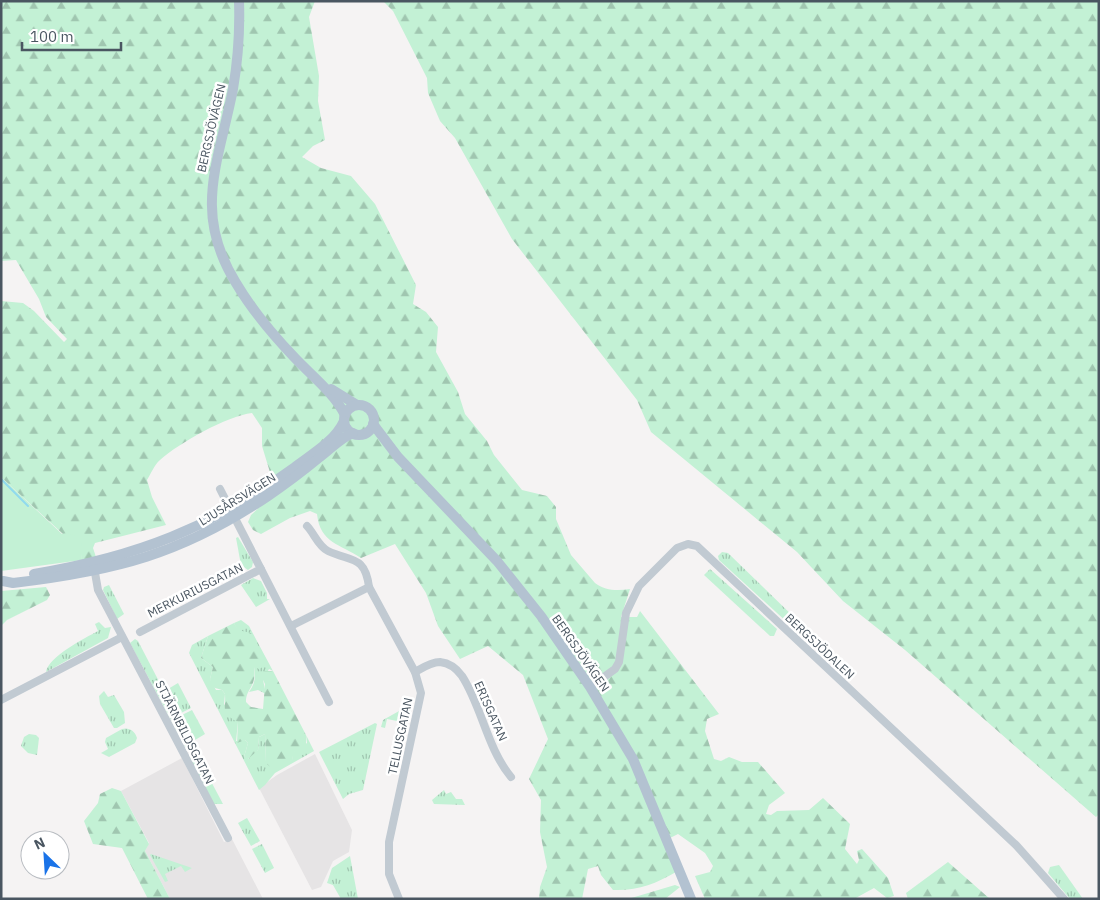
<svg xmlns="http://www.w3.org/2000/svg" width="1100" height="900" font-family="'IBM Plex Sans',sans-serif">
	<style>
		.education { fill: #e6e4e5 }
		.grass { fill: url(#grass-tufts) }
		.forest { fill: url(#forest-firs) }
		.garden { fill: #c3f1d5 }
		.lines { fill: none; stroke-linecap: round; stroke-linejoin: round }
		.stream { stroke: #90daee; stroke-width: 2 }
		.minor { stroke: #c1cad2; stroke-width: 8 }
		.major { stroke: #b3c2d1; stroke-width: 10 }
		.labels { text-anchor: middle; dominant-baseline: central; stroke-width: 5; stroke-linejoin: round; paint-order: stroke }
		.street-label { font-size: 12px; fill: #4a5661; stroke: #fff }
	</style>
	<defs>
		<pattern id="grass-tufts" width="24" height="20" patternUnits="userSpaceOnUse" patternTransform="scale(1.25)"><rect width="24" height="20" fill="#c3f1d5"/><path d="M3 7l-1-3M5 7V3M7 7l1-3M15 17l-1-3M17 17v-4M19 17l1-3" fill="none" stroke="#a0c6b0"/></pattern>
		<pattern id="forest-firs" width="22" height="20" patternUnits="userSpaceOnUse" patternTransform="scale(1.25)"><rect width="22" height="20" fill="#c3f1d5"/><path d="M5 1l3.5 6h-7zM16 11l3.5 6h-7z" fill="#a0c6b0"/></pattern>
	</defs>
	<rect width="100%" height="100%" fill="#f5f3f3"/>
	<g class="education">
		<path d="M315 754 352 830 349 852 333 861 321 887 312 890 259 788 277 775Z"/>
		<path d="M182 758 224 842 232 839 263 899H170L145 851 149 843 121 791Z"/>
	</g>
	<g class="grass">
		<path d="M238 537 253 562 252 567 248 570 241 565 236 538Z"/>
		<path d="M722 552 728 553 801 624H789L719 560 718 556Z"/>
		<path d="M710 569 777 629 774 636H770L704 575Z"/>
		<path d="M253 578 261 581 267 593V599H270L256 607 241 585Z"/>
		<path d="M109 585 124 614 117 619 103 590 104 587Z"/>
		<path d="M241 620 249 626 273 671 269 669 263 680 266 694 258 690 249 692C255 684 256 677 254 667L234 623Z"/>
		<path d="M99 622 105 628 111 627 108 638 46 672C48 657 85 638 98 631L95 624Z"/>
		<path d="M208 636 201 658 213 667 210 679 216 690H222L225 694 224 704 238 722 236 741 245 740 248 743 244 757 249 759 251 754 258 750 259 737 265 734 266 762 292 760 293 752 307 743 306 735 314 751 275 773 265 785 259 790 189 653 192 645Z"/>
		<path d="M135 639 138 641 192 745 187 750 130 643Z"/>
		<path d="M178 683 191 708 181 713 168 689Z"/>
		<path d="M104 691 108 697 114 695 124 712 125 723 117 728H114L100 704 99 696Z"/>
		<path d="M408 706 411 707 400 756 396 755 402 722 387 719 385 728 381 727 383 720Z"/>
		<path d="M192 710 205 734 195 740 182 715Z"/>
		<path d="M375 723 377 724 363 790 349 794 343 799 319 752Z"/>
		<path d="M122 729C129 727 135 731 137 738L135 743 109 757 101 753 108 749 105 742 106 738Z"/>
		<path d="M29 734 36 735 39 738 37 755 28 753 21 746 24 737Z"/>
		<path d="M196 753 223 804H213L189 756Z"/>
		<path d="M444 790 446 794 451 792 456 799H462L465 805 434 804 432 800Z"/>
		<path d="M247 818 260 841 251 846 238 823Z"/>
		<path d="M262 844 274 868 265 873 252 849Z"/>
		<path d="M150 855 151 854 192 868 185 872 181 866 165 874 168 881 165 882Z"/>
		<path d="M350 856 358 899H341L333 885 327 883 332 868Z"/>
		<path d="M1059 865 1083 899H1070L1048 873 1050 867Z"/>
	</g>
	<g class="forest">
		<path d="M1 1H315L309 17 319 76 318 101 325 140 313 146 302 157 321 168 351 176 375 204 416 285 413 304 426 312 438 327 436 352 458 392 465 414 487 441 494 455 522 490 547 496 556 507V519L571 555 595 583C605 591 618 591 630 589L621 617H637L640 611 719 714 707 719 705 731 714 759 721 761 729 757 742 762H758L785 793 769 805 766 814 771 815 777 811 809 810 823 798 850 824 845 849 857 864 859 860 857 851 862 849 888 878 894 896 887 898 874 888 854 899H705L695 876 710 872 713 866 705 853 678 834 664 841 676 872C655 884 638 891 613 890L601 875 598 866 588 869 582 899H539L540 887 547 867 540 832 541 800 529 779 548 739 523 675 488 646 460 659 438 626 426 593 395 544 361 558C340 544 320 543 317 514L310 511 290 518 261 534 253 530 248 522 251 515 276 492 262 446V428L252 413C227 416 179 443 160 460 154 465 151 474 147 480L152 497 166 525 95 543 93 548 96 557 82 560 80 547 63 534 1 477V301L23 303 34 311 64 342 67 339 46 317 39 299 16 260 1 261Z"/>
		<path d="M383 1H1099V814L1096 817 905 650 843 601 797 552 651 432 637 400 512 239 455 138 440 121 428 93 427 78 393 11Z"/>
		<path d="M46 587 50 595 47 600 7 620 1 626V591Z"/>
		<path d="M234 623 238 630 251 633 265 657V666L259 669 254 667C257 687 246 688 246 702L251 707 263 709 265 684 261 676 263 671H273L306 735V746L294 752 292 760 278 767H270L266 763 265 734 259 737 258 750 246 761 244 757 248 743 245 740 237 743 238 722C220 712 226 711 225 694L222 690 212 687 210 679 213 667 201 658 208 636Z"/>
		<path d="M112 788 121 791 149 844 145 851 170 899H148L122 848 93 844 84 821 98 803 100 794Z"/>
		<path d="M948 862 990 899H908L906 893Z"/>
		<path d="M675 885 680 887 665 899H616H628Z"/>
	</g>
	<path class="garden" d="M1 477 62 534 68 533 81 539 82 560 1 571Z"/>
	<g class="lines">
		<path class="stream" d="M1 479 28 506"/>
		<g class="minor">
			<path d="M220 489 329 702"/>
			<path d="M94 567 98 590 228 838"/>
			<path d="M369 587 415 672 421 693 389 842V874L399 899"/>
			<path d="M291 626 369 587C365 555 351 562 328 551 318 546 314 533 307 526"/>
			<path d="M140 632 261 569"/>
			<path d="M415 672C422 668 431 662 440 662 449 663 457 669 462 676 482 707 487 748 511 777"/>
			<path d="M590 687 615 669 619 662 626 613 639 586 677 548 688 544 697 546 1016 845 1064 899"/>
			<path d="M1 700 122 637"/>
		</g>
		<g class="major">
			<path d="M239 1C240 31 238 60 233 89 219 162 192 212 236 283 252 310 273 335 295 358 312 376 334 393 345 415"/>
			<path d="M331 389 357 405"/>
			<circle cx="359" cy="420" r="15"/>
			<path d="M373 424 398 457 497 561 541 616 590 687 633 759 691 899"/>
			<path d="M34 574C136 557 211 528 295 467 312 454 335 441 344 421"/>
			<path d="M3 581 13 583C115 571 182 554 268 496 286 484 303 471 320 457 331 449 340 438 353 433"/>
		</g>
	</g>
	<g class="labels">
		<g class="street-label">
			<text transform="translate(211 128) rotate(-77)">BERGSJÖVÄGEN</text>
			<text transform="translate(237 499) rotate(-32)">LJUSÅRSVÄGEN</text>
			<text transform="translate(195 590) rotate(-27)">MERKURIUSGATAN</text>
			<text transform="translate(820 646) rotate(43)">BERGSJÖDALEN</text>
			<text transform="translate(581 653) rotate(55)">BERGSJÖVÄGEN</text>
			<text transform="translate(491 711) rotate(66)">ERISGATAN</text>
			<text transform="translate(185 732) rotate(63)">STJÄRNBILDSGATAN</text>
			<text transform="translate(400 736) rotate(-78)">TELLUSGATAN</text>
		</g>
	</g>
	<rect width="1100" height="900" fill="none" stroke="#4a5661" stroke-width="5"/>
	<g transform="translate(45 855) rotate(335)"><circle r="24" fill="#ffffff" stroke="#b7bbc0"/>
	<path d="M0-4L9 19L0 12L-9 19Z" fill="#1a73e8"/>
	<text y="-8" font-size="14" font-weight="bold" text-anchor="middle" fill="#4a5661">N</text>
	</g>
	<path d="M22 42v8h99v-8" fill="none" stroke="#4a5661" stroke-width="2.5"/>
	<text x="30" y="42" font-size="15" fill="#4a5661" stroke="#ffffff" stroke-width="4" paint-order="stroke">100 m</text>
</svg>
